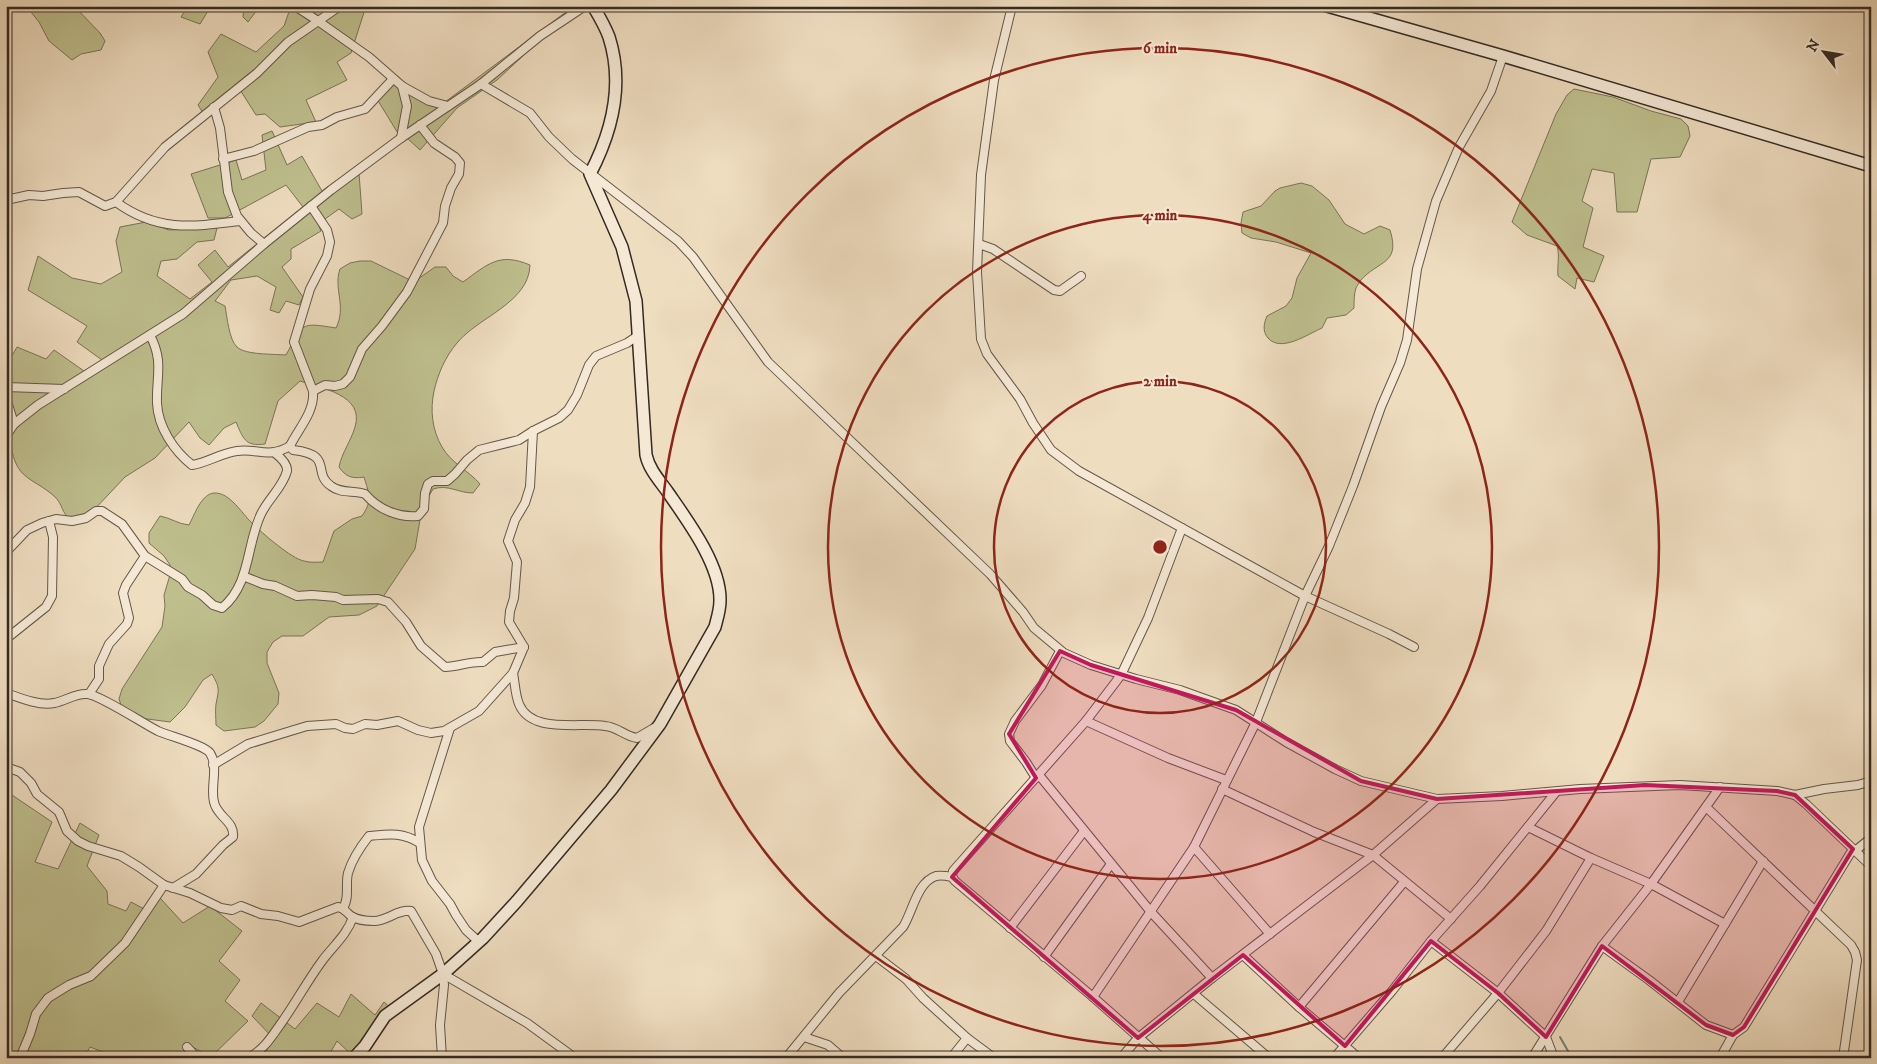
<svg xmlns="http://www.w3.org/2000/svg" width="1877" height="1064" font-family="'IM FELL DW Pica',serif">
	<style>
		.green { fill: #bfbf8e; stroke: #7a7458 }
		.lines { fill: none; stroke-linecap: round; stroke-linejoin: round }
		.stream { stroke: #718278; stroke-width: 2 }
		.street-casing { stroke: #63574a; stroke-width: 10 }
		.secondary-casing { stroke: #342a22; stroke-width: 14 }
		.street { stroke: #f5e9d6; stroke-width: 8 }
		.secondary { stroke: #f5e9d6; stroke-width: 11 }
		.marked { fill: #c2185b; fill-opacity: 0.2; stroke: #c2185b; stroke-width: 4; stroke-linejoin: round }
		.ring { fill: none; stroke: #8f2418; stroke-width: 2.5 }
		.centre { fill: #8f2418; stroke: #f5e9d6; stroke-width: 2.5 }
		.ring-label { font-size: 15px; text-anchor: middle; font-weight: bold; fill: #8f2418; stroke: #f5e9d6; stroke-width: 4; stroke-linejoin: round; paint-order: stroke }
	</style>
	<rect width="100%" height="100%" fill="#efddc0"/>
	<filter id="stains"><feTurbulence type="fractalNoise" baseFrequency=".004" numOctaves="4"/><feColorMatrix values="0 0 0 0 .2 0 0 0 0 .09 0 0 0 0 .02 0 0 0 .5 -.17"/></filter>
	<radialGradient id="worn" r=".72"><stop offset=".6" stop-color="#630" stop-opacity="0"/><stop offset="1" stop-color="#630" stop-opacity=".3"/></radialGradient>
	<g class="green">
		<path d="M26 6H74L100 33 105 41 101 50 81 54 72 60 49 41 39 22Z"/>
		<path d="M188 6H211L200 24 181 17Z"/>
		<path d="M244 6H260L248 22 243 17Z"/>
		<path d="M291 6H366L351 53 337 62 347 80 306 100 316 122 280 127 265 114 256 115 237 85 203 113 198 105 218 77 208 52 221 34 256 52 284 26Z"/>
		<path d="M574 6H591L539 41 497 80 457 108 420 150 407 138 359 173 362 214 352 219 339 209 318 224 321 231 291 249V259L282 267 303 297 299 305 286 301 279 313 270 310 276 287 257 276 231 280 215 301 225 306C227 316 229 340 237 347 245 355 274 354 286 355 304 323 299 322 336 328 347 306 333 289 340 269L350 263 360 261H371L408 279H418L435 267H446L453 276 463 282C488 264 499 252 530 265 529 303 478 317 457 343 445 357 438 374 434 391 430 410 432 430 442 447 451 463 469 471 480 484L473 493C458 493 448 484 433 489L422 508 415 549 377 606 359 615 329 617 303 636H282L273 642 267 652V663L279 693 278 704 264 721 255 727 224 731 216 725C216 718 215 711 216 704 219 689 220 688 212 674L203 680 185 707 170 722 140 718 122 708 119 699 122 689 162 627 165 606 164 595 170 575V565L164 556 149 543V533L160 516C171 518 178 524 189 525 194 516 201 494 214 493 230 492 242 514 252 523 262 533 292 559 304 561 311 563 317 562 323 562L334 531 352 519 362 516C373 500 369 494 364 477 352 479 346 477 339 467 342 452 351 441 355 427 365 395 321 388 300 381L278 401 265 444C245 447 243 438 236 422L224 428 209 445 200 438 189 422 155 458 125 477 92 512 72 521C60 512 64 505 54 496 32 477 16 480 11 445L6 454V361H9L17 347 46 359 54 350 84 371 102 360 77 342 87 326 28 290 38 256 72 278 101 284 122 272 116 241 120 227 146 222 169 230 217 228 214 240 197 242 177 259 161 261 157 276 190 299 212 282 198 265 215 250 228 267 303 207 286 185 225 218H208L191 174 236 160 242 180 266 170 262 135 272 131 287 165 302 156 322 191 399 135 377 99 397 76 417 93 445 102Z"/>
		<path d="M1574 89 1613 97 1651 111 1681 119 1688 126 1690 136 1680 157 1651 159 1637 212H1617L1614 173 1592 169 1582 201 1593 208 1583 247 1604 256 1594 282 1577 278 1575 289 1558 276C1557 265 1560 256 1557 246L1527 235 1512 222 1556 114 1567 95Z"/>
		<path d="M1301 183 1312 186 1329 200 1345 224 1364 234 1380 226 1390 230C1401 265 1378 260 1360 281 1360 282 1356 287 1356 288 1354 293 1354 302 1354 308L1346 315 1327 318 1322 328C1308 334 1281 353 1268 338 1262 331 1264 323 1267 316L1286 306 1292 298 1297 278 1311 253 1276 242 1251 238 1242 233 1241 223 1243 212 1261 206 1275 191 1280 188Z"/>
		<path d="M6 791 52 822 35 862 58 869 80 823 99 835 87 866 107 891 108 904 126 911 131 902 150 912 160 898 183 923 210 906 242 931 219 961 240 980 225 1001 248 1021 211 1057 189 1045 180 1058H104L106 1053 90 1047 84 1058H6V882L11 870 6 866Z"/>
		<path d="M351 994 375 1015 384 1002 393 1010 355 1058 337 1041 329 1055 331 1058H261L274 1039 252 1016 261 1003 295 1029 317 1003 339 1017Z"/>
	</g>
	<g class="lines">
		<path class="stream" d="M1560 1037 1572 1058"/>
		<g class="street-casing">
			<g id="street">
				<path d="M295 6 318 21 369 57 402 86 429 101 448 106"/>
				<path d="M1012 6 994 80 981 175 977 272 981 339 987 354 1020 399 1033 423 1051 450 1079 471 1305 596 1389 634 1414 647"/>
				<path d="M481 84 530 113 549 137 572 159 678 241 693 257 768 362 990 574 1023 612 1034 628 1064 653 1091 665 1136 679 1180 690 1236 710 1286 742 1335 769 1361 781 1437 799 1502 796 1580 789 1680 785 1777 791 1795 795 1806 804 1871 866"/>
				<path d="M214 107 220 128 228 192 237 216 251 233 264 244"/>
				<path d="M401 138 407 106 402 86"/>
				<path d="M223 159 254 151 308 127 322 125 337 117 365 109 393 79"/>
				<path d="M6 200 29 195 43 196 63 193 79 192 105 206 116 202 165 147 257 73 288 42 340 6"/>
				<path d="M116 202C157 232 192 227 240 221"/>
				<path d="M311 206 327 230 330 242 327 256 310 289 294 342 313 391C315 412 298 429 290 446L293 450C335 455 311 472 331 486 341 494 354 490 365 494 378 509 398 518 418 516L424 509 425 493 428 484 433 481H447L455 474 467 460 479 450 519 440 533 431 559 418 568 410 577 395 589 365 596 356 627 343 639 335"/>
				<path d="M979 244 993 249 1054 290 1060 291 1081 276"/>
				<path d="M150 335C164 362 156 376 157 403 158 427 174 451 192 465 207 463 221 453 237 451 258 448 268 459 290 446"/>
				<path d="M6 387 64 389"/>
				<path d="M313 391 325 385 335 386 343 384 350 377 362 349 382 326 407 292 443 223 445 206 451 188 459 174 460 163 455 157 434 143 420 125"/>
				<path d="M6 398 14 424"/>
				<path d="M6 436 14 424 38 405 183 314 264 244 331 190 401 138 481 84 540 36 585 6"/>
				<path d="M6 552 27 530 42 523 56 519 72 521 86 518 96 511H102L122 524 145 556 182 579 188 587 202 595 213 605 222 608C251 584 246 545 261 514 268 499 283 487 287 471 288 464 280 457 275 453"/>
				<path d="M243 576 263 584 275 586 297 596 312 595 336 597 343 600 378 599 388 602 406 622 421 646 445 667C458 667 470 661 483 662L495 652 524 647"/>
				<path d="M6 639 46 607 52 596 53 537 49 521"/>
				<path d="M513 673C515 683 515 694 519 704 531 734 579 722 605 726 618 727 624 736 637 738L654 728"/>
				<path d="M6 693C20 698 40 706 54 703 66 701 75 693 87 694 98 694 144 724 158 731 169 736 204 745 210 753 219 767 210 787 214 802 217 817 235 821 233 837L223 845 196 874 173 888"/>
				<path d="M89 694 99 679V666L109 644 127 624 129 618 123 593 126 585 145 556"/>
				<path d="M1086 721 1168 758 1226 780"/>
				<path d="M450 728 419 827 422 860 432 881 450 904 456 915 466 930 479 942"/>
				<path d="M213 765 248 744 307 726 336 724 345 728 353 729 365 724 377 725 398 721 418 730 431 733 444 731 479 711 513 673 524 647 509 622 510 611 514 598 517 562 508 541 515 520 525 503 530 487 533 431"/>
				<path d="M6 767 20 772 31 783 37 794 59 812 67 831 78 841 88 846 121 856 139 867 164 885 190 893 221 908 232 910 241 906 261 914 278 916 299 922 338 907C344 908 346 912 351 916 357 920 367 921 374 921 387 921 398 909 411 911L436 954 443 974 444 985 440 1025 442 1058"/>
				<path d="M1039 775 1151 912 1212 978"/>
				<path d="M1036 778 1026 762 1010 741 1009 734 1015 721 1042 685 1060 651"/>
				<path d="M1222 789 1314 832 1373 855 1451 919"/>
				<path d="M1795 795 1824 789 1858 785 1871 781"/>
				<path d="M1706 807 1851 945 1855 952 1857 960 1843 1058"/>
				<path d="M1528 827 1591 858 1651 884 1725 924"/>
				<path d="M1194 847 1270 934"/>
				<path d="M1855 851 1871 838"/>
				<path d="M952 877 953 871 1086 721 1121 675 1148 618 1182 528"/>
				<path d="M343 908C350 898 345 885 348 873 352 860 361 846 369 836 390 834 402 832 420 843"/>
				<path d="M1010 928 1084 831"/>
				<path d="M1431 941 1498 993 1521 1014 1546 1037 1554 1058"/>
				<path d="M1602 946 1649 980 1706 1025 1733 1035"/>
				<path d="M1243 955 1299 1007 1359 1058"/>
				<path d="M876 956 906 979 923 998 967 1038 951 1058"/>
				<path d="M1044 957 1111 864"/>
				<path d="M443 974 527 1023 575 1058"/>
				<path d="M1194 994 1269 1058"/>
				<path d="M1093 997 1194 847 1256 722 1305 596 1329 546 1353 486 1381 407 1400 363 1407 340 1417 269 1436 201 1459 147 1491 91 1503 56"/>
				<path d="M1678 1002 1763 861"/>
				<path d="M1299 1007 1404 882"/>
				<path d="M804 1037 828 1045 843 1058"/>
				<path d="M967 1038 994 1058"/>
				<path d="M187 1047 197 1058"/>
				<path d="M20 1058 30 1034 36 1014 48 998 69 985 91 976 125 943 164 885"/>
				<path d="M248 1058C264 1050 272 1036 282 1022 296 1002 308 980 322 961 333 946 347 935 353 917"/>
				<path d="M786 1058 839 993 903 927C913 911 917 882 936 876 941 875 947 876 952 877L955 881 1093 997 1162 1058"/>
				<path d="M1121 1058 1138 1038 1212 978 1373 855 1437 799"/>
				<path d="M1334 1058 1392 991 1431 941 1480 886 1556 792"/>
				<path d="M1442 1058 1498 993 1546 931 1591 858"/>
				<path d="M1532 1058 1602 946 1651 884 1720 787"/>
				<path d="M1720 1058 1733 1035 1744 1027 1853 849"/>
			</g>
		</g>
		<g class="secondary-casing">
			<g id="secondary">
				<path d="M1327 6 1503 56 1871 166"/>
				<path d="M354 1058 365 1046 385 1016 443 974 483 938 517 901 611 790 660 724 715 627C717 619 720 610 720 601 721 565 687 520 667 491 659 480 649 469 646 455L636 301 622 247 590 174C612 132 624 84 609 37 605 26 599 16 593 6"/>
			</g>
		</g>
		<use href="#street" class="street"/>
		<use href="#secondary" class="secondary"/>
	</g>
	<path class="marked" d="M1060 651 1091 665 1236 710 1361 781 1437 799 1645 785 1777 791 1795 795 1853 849 1744 1027 1733 1035 1706 1025 1602 946 1546 1037 1498 993 1431 941 1345 1046 1243 955 1138 1038 952 877 1036 778 1009 734Z"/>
	<g class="ring">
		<circle cx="1160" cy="547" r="166"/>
		<circle cx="1160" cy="547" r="332"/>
		<circle cx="1160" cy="547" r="499"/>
	</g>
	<circle cx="1160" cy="547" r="8" class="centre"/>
	<g class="ring-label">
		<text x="1160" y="53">6 min</text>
		<text x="1160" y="220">4 min</text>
		<text x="1160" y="386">2 min</text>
	</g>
	<rect width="1877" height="1064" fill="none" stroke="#efddc0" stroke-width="25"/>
	<rect x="8" y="8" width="1862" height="1049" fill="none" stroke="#342a22" stroke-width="2.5"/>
	<rect x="12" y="12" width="1852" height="1039" fill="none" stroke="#342a22"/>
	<g transform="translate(1824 52) rotate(301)" stroke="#f5e9d6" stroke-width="4" paint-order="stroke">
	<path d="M0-4L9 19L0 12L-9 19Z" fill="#342a22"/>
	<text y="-8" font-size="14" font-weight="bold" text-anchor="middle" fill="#342a22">N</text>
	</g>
	<rect width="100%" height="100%" filter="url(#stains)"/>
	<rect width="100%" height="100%" fill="url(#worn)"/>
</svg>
